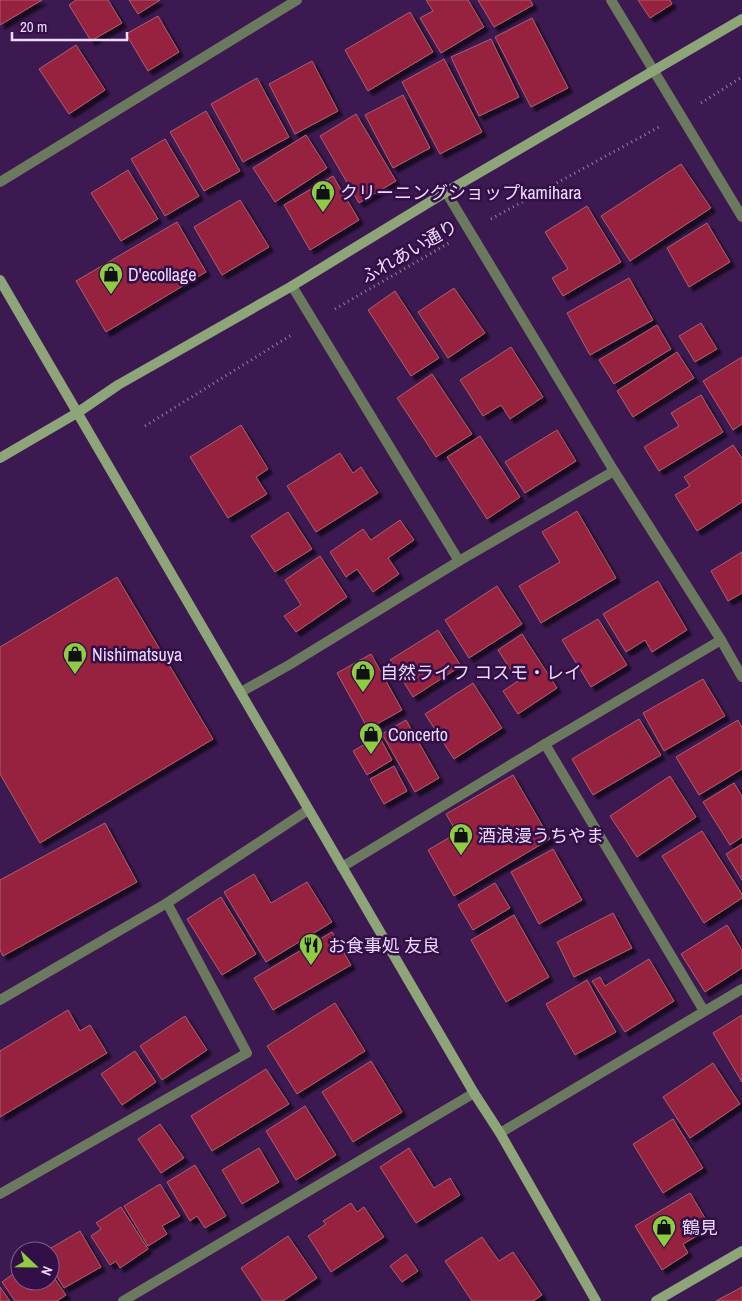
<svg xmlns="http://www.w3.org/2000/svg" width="742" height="1301" font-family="'Archivo Narrow','Noto Sans JP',sans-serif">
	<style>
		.building { fill: #962341; stroke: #ac5f6b; filter: url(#shadow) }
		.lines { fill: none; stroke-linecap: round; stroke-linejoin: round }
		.path { stroke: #987eaa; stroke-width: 3; stroke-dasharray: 1 4; stroke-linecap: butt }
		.street { stroke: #6b7a5e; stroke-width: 10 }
		.secondary { stroke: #8ea579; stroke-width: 10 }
		.labels { text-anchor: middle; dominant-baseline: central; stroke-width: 5; stroke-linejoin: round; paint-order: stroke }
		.poi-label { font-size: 18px; fill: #eddafc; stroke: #320f46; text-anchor: start }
		.street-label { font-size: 18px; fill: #eddafc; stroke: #320f46 }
	</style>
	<defs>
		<filter id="shadow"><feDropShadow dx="4.5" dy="4.5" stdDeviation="1" flood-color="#0009"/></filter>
	</defs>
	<rect width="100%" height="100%" fill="#3c1a51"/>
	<g class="building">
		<path d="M0 0H42L0 25Z"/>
		<path d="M76 0H108L122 23 91 41 69 5Z"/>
		<path d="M129 0H160L138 14Z"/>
		<path d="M426 0H468L484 27 441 53 420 18 433 11Z"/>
		<path d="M478 0H530L533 5 494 27Z"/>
		<path d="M638 0H670L672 4 650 18Z"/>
		<path d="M410 12 433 52 368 91 345 50Z"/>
		<path d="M158 16 179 52 148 71 126 34Z"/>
		<path d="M532 18 568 88 531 107 495 37Z"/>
		<path d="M491 39 519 97 479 116 451 57Z"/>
		<path d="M76 45 105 90 69 114 39 69Z"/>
		<path d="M444 59 482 132 440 154 402 82Z"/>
		<path d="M312 61 338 111 295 134 269 84Z"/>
		<path d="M257 78 289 137 243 162 211 104Z"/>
		<path d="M403 95 430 148 393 168 365 115Z"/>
		<path d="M206 111 240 171 204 191 170 132Z"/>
		<path d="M356 114 396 181 359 203 320 136Z"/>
		<path d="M306 135 327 168 275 202 253 168Z"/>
		<path d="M165 139 199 196 165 216 131 159Z"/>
		<path d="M681 164 711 208 630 261 601 216Z"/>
		<path d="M128 170 158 219 121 241 91 193Z"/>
		<path d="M333 176 359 220 310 250 284 205Z"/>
		<path d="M240 200 269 247 222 275 194 227Z"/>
		<path d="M587 206 621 262 563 296 552 278 568 269 545 232Z"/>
		<path d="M177 222 206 272 106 332 76 281Z"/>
		<path d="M707 223 730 262 689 287 667 248Z"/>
		<path d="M629 278 653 320 590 355 567 313Z"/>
		<path d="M454 288 485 333 448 358 418 312Z"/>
		<path d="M395 291 439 358 411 376 368 310Z"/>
		<path d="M701 323 717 349 695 362 679 336Z"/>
		<path d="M657 325 671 349 614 384 599 360Z"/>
		<path d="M511 347 543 397 510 419 501 405 483 416 460 380Z"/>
		<path d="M677 352 694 378 633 417 617 391Z"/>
		<path d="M742 357V424L733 430 703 381Z"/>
		<path d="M432 374 472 434 436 457 397 398Z"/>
		<path d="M701 395 723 432 659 471 644 447 679 426 671 413Z"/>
		<path d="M241 425 268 469 256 477 267 494 228 518 190 457Z"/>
		<path d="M557 430 576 461 525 493 505 462Z"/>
		<path d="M480 436 520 497 487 519 447 457Z"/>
		<path d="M733 445 742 458V502L697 531 675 495 690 486 684 477Z"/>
		<path d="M340 453 353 473 361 467 378 493 316 532 287 486Z"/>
		<path d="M577 511 616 578 541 623 519 586 560 562 542 532Z"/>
		<path d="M288 512 312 549 275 572 251 536Z"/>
		<path d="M400 520 414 540 388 558 399 574 373 592 357 569 346 577 330 552 363 529 371 540Z"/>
		<path d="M742 552V593L728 601 711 571Z"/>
		<path d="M320 556 347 597 296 632 284 616 301 605 285 580Z"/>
		<path d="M117 577 213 739 40 843 0 774V647Z"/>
		<path d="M658 581 687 630 652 652 645 640 626 652 603 614Z"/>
		<path d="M497 586 522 624 469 658 445 620Z"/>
		<path d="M598 619 627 665 591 687 562 640Z"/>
		<path d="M438 630 461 666 413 697 390 660Z"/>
		<path d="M522 634 557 688 518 714 503 691 518 681 498 650Z"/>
		<path d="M371 654 402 710 368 729 337 673Z"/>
		<path d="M703 679 725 716 664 751 643 713Z"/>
		<path d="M473 683 502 728 454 759 425 714Z"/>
		<path d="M639 719 661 755 593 795 572 759Z"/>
		<path d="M406 720 439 778 415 792 382 734Z"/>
		<path d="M738 720 742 728V769L699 795 676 757Z"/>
		<path d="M379 736 392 760 367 775 353 751Z"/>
		<path d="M394 766 407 791 384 804 370 779Z"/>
		<path d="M513 775 550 839 454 896 428 850 457 833 446 814Z"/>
		<path d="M670 776 696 817 637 857 610 816Z"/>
		<path d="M734 783 742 796V837L730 845 703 802Z"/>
		<path d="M105 823 137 882 3 956 0 950V880Z"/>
		<path d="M702 831 742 894V898L704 923 662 856Z"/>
		<path d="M742 844V880L726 854Z"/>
		<path d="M553 849 582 900 539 924 511 872Z"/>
		<path d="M254 874 271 903 307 882 332 922 266 962 224 892Z"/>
		<path d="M495 883 510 908 473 930 458 905Z"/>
		<path d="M221 897 256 954 222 975 187 919Z"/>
		<path d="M613 913 632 948 574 977 557 942Z"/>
		<path d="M514 915 549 977 506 1002 471 940Z"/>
		<path d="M727 925 742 950V968L705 992 681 954Z"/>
		<path d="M332 932 351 965 273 1010 254 978Z"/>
		<path d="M649 959 674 1001 625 1032 592 981 600 977 605 986Z"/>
		<path d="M587 980 616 1032 575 1055 546 1004Z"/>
		<path d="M335 1003 365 1051 297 1094 267 1046Z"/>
		<path d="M68 1010 80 1031 90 1025 107 1053 0 1117V1051Z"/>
		<path d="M742 1015V1082L713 1033Z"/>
		<path d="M185 1016 207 1050 162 1080 140 1046Z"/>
		<path d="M135 1051 156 1082 122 1105 101 1074Z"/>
		<path d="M371 1061 402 1112 353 1142 322 1092Z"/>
		<path d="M713 1063 740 1104 690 1138 663 1097Z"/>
		<path d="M266 1069 289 1104 212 1151 191 1116Z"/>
		<path d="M305 1106 336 1155 296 1180 266 1131Z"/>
		<path d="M673 1119 703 1168 663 1193 633 1144Z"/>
		<path d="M160 1124 184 1158 161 1173 138 1139Z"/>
		<path d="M259 1148 279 1182 242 1204 222 1170Z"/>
		<path d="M409 1148 434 1188 450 1178 460 1195 416 1223 380 1167Z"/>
		<path d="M195 1165 226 1216 205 1228 197 1216 190 1221 167 1182Z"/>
		<path d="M160 1184 180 1216 162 1226 167 1234 148 1246 124 1206Z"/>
		<path d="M690 1193 711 1228 683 1244 688 1253 662 1270 635 1226Z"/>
		<path d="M351 1203 357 1212 364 1207 384 1237 331 1272 308 1236 326 1224 323 1221Z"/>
		<path d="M121 1207 148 1249 120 1268 116 1261 110 1265 91 1236 101 1229 96 1223Z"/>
		<path d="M80 1231 101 1267 64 1288 50 1265V1251H46Z"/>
		<path d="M288 1236 317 1278 283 1301H263L241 1268Z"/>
		<path d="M482 1237 499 1261 513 1252 542 1295 533 1301H472L445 1261Z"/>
		<path d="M406 1254 418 1271 402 1282 390 1266Z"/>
		<path d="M20 1269V1281H50V1272L66 1295 57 1301H15L2 1282Z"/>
		<path d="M0 1287 10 1301H0Z"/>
		<path d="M742 1287V1301H716Z"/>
	</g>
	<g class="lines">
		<g class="path">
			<path d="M701 103 742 77"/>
			<path d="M491 219 659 127"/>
			<path d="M335 309 449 243"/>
			<path d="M145 426 293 334"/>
		</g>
		<g class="street">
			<path d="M611 0 742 217"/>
			<path d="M0 182 297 0"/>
			<path d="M446 192 614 471 721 640 742 677"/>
			<path d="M292 286 459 561"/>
			<path d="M241 692 289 665 459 561 614 471"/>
			<path d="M545 744 704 1011"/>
			<path d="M342 867 545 744 721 640"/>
			<path d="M0 1000 167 903 308 810"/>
			<path d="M500 1133 742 989"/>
			<path d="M0 1194 247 1053 167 903"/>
			<path d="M123 1301 474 1093"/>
		</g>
		<g class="secondary">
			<path d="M0 280C158 551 316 822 474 1093L500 1133 596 1301"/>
			<path d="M0 458 77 413 118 385 292 286 446 192 742 19"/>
			<path d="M656 1301 742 1251"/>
		</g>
	</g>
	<defs>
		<g id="shop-pin" transform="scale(1.25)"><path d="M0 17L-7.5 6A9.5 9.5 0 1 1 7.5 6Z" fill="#8ecd42" stroke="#320f46"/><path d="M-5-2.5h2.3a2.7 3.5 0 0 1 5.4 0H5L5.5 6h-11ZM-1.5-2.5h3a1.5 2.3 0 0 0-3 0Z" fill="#111"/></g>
		<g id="restaurant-pin" transform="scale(1.25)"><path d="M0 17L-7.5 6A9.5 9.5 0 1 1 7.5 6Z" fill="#8ecd42" stroke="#320f46"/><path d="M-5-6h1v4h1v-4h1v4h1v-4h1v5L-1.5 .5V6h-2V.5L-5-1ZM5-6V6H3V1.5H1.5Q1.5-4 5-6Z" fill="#111"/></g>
	</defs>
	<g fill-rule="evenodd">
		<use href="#shop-pin" x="323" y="192"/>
		<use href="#shop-pin" x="111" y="274"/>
		<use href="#shop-pin" x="75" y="654"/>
		<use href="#shop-pin" x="363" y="672"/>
		<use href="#shop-pin" x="371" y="734"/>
		<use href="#shop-pin" x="461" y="835"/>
		<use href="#restaurant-pin" x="311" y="945"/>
		<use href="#shop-pin" x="664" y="1227"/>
	</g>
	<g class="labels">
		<g class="poi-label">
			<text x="340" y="192">クリーニングショップkamihara</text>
			<text x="128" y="274">D'ecollage</text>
			<text x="92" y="654">Nishimatsuya</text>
			<text x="380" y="672">自然ライフ コスモ・レイ</text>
			<text x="388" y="734">Concerto</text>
			<text x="478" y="835">酒浪漫うちやま</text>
			<text x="328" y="945">お食事処 友良</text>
			<text x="682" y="1227">鶴見</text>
		</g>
		<g class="street-label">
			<text transform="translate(409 251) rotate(-30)">ふれあい通り</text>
		</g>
	</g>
	<g transform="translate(35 1266) rotate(112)"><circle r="24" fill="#320f46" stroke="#7d608f"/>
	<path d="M0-4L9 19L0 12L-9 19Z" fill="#8ecd42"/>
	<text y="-8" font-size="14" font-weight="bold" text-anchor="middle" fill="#eddafc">N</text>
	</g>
	<path d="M12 32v8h115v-8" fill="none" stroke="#eddafc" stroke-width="2.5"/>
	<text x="20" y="32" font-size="15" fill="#eddafc" stroke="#320f46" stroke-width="4" paint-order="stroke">20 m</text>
</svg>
